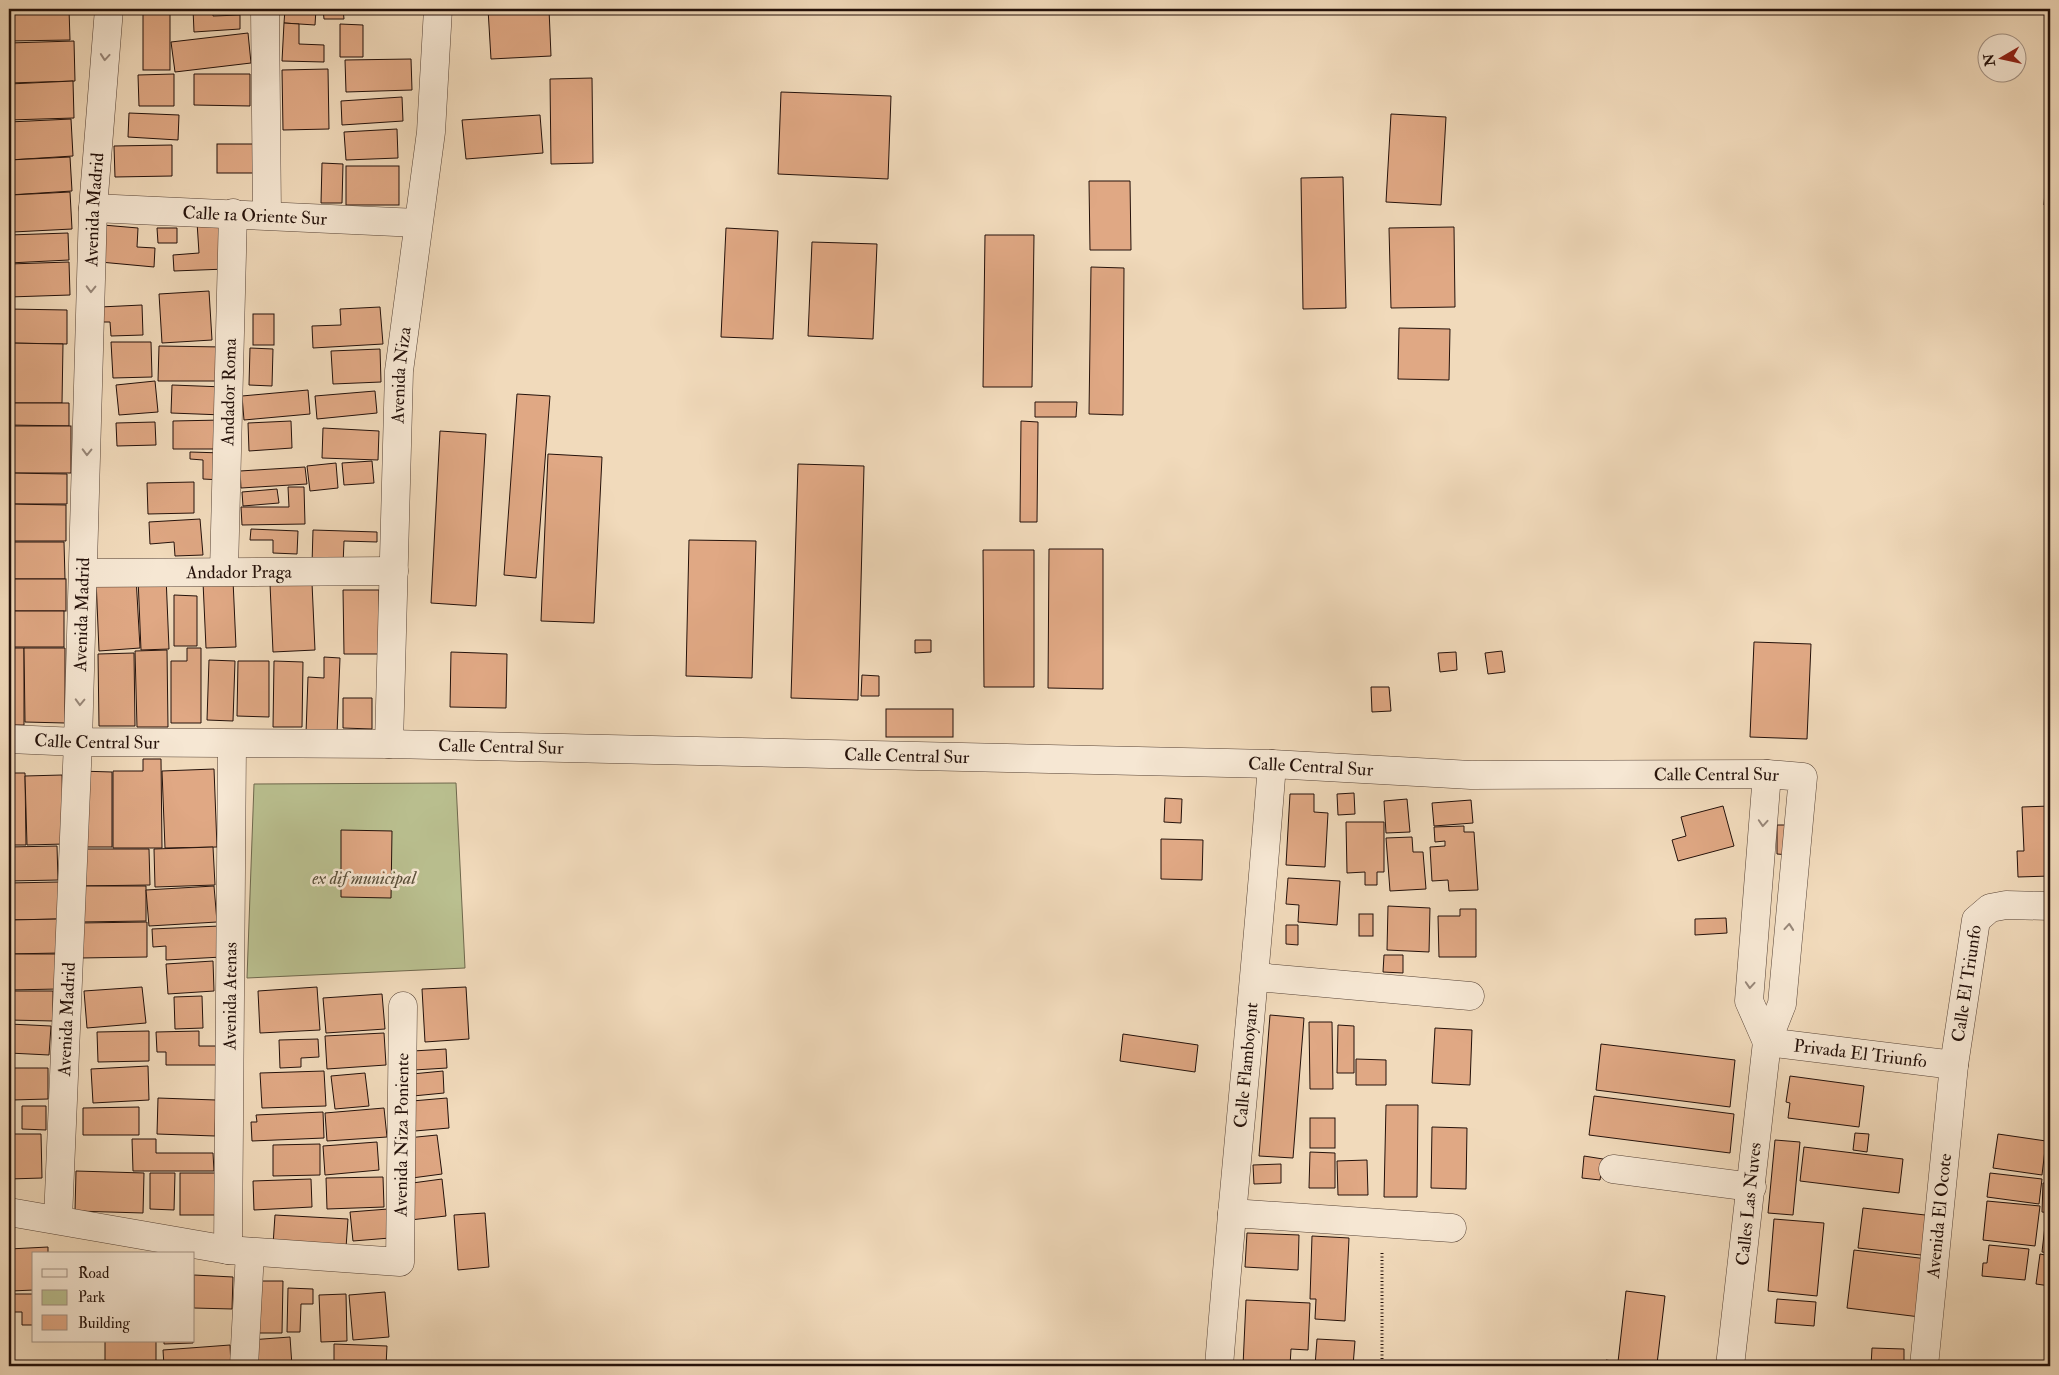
<svg xmlns="http://www.w3.org/2000/svg" width="2059" height="1375" font-family="'IM FELL Double Pica',serif">
	<style>
		.green { fill: #bac090; stroke: #6f684d }
		.building { fill: #e0a884; stroke: #24110a }
		.lines { fill: none; stroke-linecap: round; stroke-linejoin: round }
		.minor-casing { stroke: #574336; stroke-width: 29 }
		.path { stroke: #24110a; stroke-width: 3; stroke-dasharray: 1 2.5; stroke-linecap: butt }
		.minor { stroke: #f6e7d3; stroke-width: 28 }
		.oneway { stroke: #988779 }
		.labels { text-anchor: middle; dominant-baseline: central; stroke-width: 5; stroke-linejoin: round; paint-order: stroke }
		.street-label { font-size: 18px; fill: #24110a; stroke: #f6e7d3 }
		.park-label { font-size: 18px; font-style: italic; fill: #584e39; stroke: #f6e7d3 }
	</style>
	<rect width="100%" height="100%" fill="#f1dabb"/>
	<filter id="stains"><feTurbulence type="fractalNoise" baseFrequency=".004" numOctaves="4"/><feColorMatrix values="0 0 0 0 .2 0 0 0 0 .09 0 0 0 0 .02 0 0 0 .5 -.17"/></filter>
	<radialGradient id="worn" r=".72"><stop offset=".6" stop-color="#630" stop-opacity="0"/><stop offset="1" stop-color="#630" stop-opacity=".3"/></radialGradient>
	<path class="green" d="M456 783 465 968 247 978 254 784Z"/>
	<g class="building">
		<path d="M9 9H69L70 40 9 41Z"/>
		<rect x="143" y="9" width="27" height="61"/>
		<path d="M193 9H213V16L240 15V29L194 32Z"/>
		<path d="M285 9H316L315 25 284 23Z"/>
		<path d="M323 9H343L344 19H324Z"/>
		<path d="M488 9H549L551 56 491 59Z"/>
		<path d="M284 23 299 24V44L324 45V62L282 61Z"/>
		<path d="M340 24 363 25V57H340Z"/>
		<path d="M248 33 251 63 175 72 171 42Z"/>
		<path d="M74 41 75 81 9 83V43Z"/>
		<path d="M411 59 412 90 346 92 345 60Z"/>
		<path d="M328 69 329 129 283 130 282 70Z"/>
		<path d="M174 74V106H139L138 75Z"/>
		<path d="M194 74H250V106L194 105Z"/>
		<path d="M592 78 593 163 551 164 550 79Z"/>
		<path d="M73 81 74 118 9 120V84Z"/>
		<path d="M781 92 891 96 888 179 778 174Z"/>
		<path d="M402 97 403 121 342 125 341 101Z"/>
		<path d="M129 113 179 115 178 140 128 137Z"/>
		<path d="M1391 114 1446 117 1441 205 1386 202Z"/>
		<path d="M540 115 543 153 466 159 462 120Z"/>
		<path d="M71 119 73 156 9 160V122Z"/>
		<path d="M2050 123V205H2044Z"/>
		<path d="M397 129 398 158 346 160 344 132Z"/>
		<rect x="217" y="144" width="40" height="29"/>
		<path d="M172 145V176L115 177 114 146Z"/>
		<path d="M70 157 72 191 9 195V160Z"/>
		<path d="M322 163 343 164 342 203H321Z"/>
		<rect x="346" y="166" width="53" height="39"/>
		<path d="M1343 177 1346 308 1303 309 1301 178Z"/>
		<path d="M1089 181H1130L1131 250H1090Z"/>
		<path d="M70 192 72 229 13 232 11 195Z"/>
		<path d="M223 220 226 269 174 271 173 255 199 253 197 222Z"/>
		<path d="M103 225 138 228 137 247 155 248 154 267 100 262Z"/>
		<path d="M1454 227 1455 307 1391 308 1389 228Z"/>
		<path d="M157 228H177V243H158Z"/>
		<path d="M726 228 778 231 773 339 721 337Z"/>
		<path d="M68 233 69 260 9 263V235Z"/>
		<path d="M985 235H1034L1032 387H983Z"/>
		<path d="M812 242 877 244 873 339 808 336Z"/>
		<path d="M69 262 70 295 9 297V264Z"/>
		<path d="M1091 267 1124 268 1123 415 1089 414Z"/>
		<path d="M209 291 212 340 162 343 159 294Z"/>
		<path d="M142 305 143 335 111 336 110 322H101L100 307Z"/>
		<path d="M380 307 383 344 313 348 312 326 341 325 340 309Z"/>
		<path d="M9 309 67 310V344L9 343Z"/>
		<rect x="253" y="314" width="21" height="31"/>
		<path d="M1399 328 1450 329 1449 380 1398 379Z"/>
		<path d="M111 342H151L152 377 113 378Z"/>
		<path d="M9 343 63 344 62 403H9Z"/>
		<path d="M159 346 223 347V381H158Z"/>
		<path d="M250 348 273 349 272 386 249 385Z"/>
		<path d="M380 349 381 382 333 384 331 351Z"/>
		<path d="M155 381 158 412 119 415 116 385Z"/>
		<path d="M172 385 224 387 223 415 171 413Z"/>
		<path d="M308 390 310 414 244 420 242 396Z"/>
		<path d="M375 391 377 413 317 419 315 396Z"/>
		<path d="M517 394 550 396 536 578 504 575Z"/>
		<path d="M1035 402H1077L1076 417H1035Z"/>
		<path d="M9 403H69V426L9 425Z"/>
		<path d="M222 420V449H173V421Z"/>
		<path d="M291 421 292 448 249 451 248 423Z"/>
		<path d="M1021 421 1038 422 1037 522H1020Z"/>
		<path d="M155 422 156 445 117 446 116 423Z"/>
		<rect x="9" y="426" width="62" height="47"/>
		<path d="M323 428 379 431 378 460 322 458Z"/>
		<path d="M440 431 486 434 476 606 431 603Z"/>
		<path d="M190 452 223 453 222 480 203 479V460L190 459Z"/>
		<path d="M548 454 602 457 594 623 541 621Z"/>
		<path d="M372 461 374 483 344 485 342 463Z"/>
		<path d="M336 463 338 488 310 491 307 466Z"/>
		<path d="M798 464 864 466 858 700 791 698Z"/>
		<path d="M305 467 307 484 241 488 240 471Z"/>
		<path d="M9 473 67 474V504H9Z"/>
		<path d="M194 482V513L148 514 147 483Z"/>
		<path d="M288 487H304L305 524 242 525 241 507H289Z"/>
		<path d="M277 489 279 503 243 506 242 492Z"/>
		<path d="M9 504 66 505V541H9Z"/>
		<path d="M200 519 203 555 175 556 174 542 150 544 149 522Z"/>
		<path d="M251 529 298 531 297 554 273 553V540H250Z"/>
		<path d="M313 530 377 532V542L344 541 343 565 312 564Z"/>
		<path d="M689 540 756 541 752 678 686 676Z"/>
		<path d="M9 542H64L65 579H9Z"/>
		<path d="M1049 549H1103V689L1048 688Z"/>
		<path d="M983 550H1034V687H984Z"/>
		<path d="M166 576 169 649 141 650 138 578Z"/>
		<path d="M136 577 140 648 99 651 96 579Z"/>
		<rect x="9" y="579" width="57" height="32"/>
		<path d="M233 580 236 647 206 648 203 582Z"/>
		<path d="M312 583 315 650 273 652 270 584Z"/>
		<path d="M343 590H379V654H344Z"/>
		<path d="M174 595 197 596V646H174Z"/>
		<rect x="9" y="611" width="55" height="36"/>
		<path d="M915 640H931V652L915 653Z"/>
		<path d="M1754 642 1811 644 1807 739 1750 737Z"/>
		<rect x="9" y="648" width="15" height="77"/>
		<path d="M24 648H65V723L25 722Z"/>
		<path d="M187 648H201V723H171V661H187Z"/>
		<path d="M167 650 168 727H137L135 651Z"/>
		<path d="M1502 651 1505 672 1488 674 1485 653Z"/>
		<path d="M451 652 507 654 506 708 450 707Z"/>
		<path d="M1456 652 1457 670 1440 672 1438 653Z"/>
		<path d="M134 653 135 726H99L98 654Z"/>
		<path d="M324 657 340 658 337 734 306 733 308 677 324 678Z"/>
		<path d="M209 660 235 661 233 721 207 720Z"/>
		<path d="M238 661H269V717L237 716Z"/>
		<path d="M274 661 303 662 302 727H273Z"/>
		<path d="M862 675 879 676V696H861Z"/>
		<path d="M1371 687H1389L1391 711 1372 712Z"/>
		<path d="M343 698H372V729L343 728Z"/>
		<rect x="886" y="709" width="67" height="28"/>
		<path d="M143 759H161L162 848H113V771H143Z"/>
		<path d="M214 769 217 847 165 848 162 771Z"/>
		<path d="M79 771 112 772V847H79Z"/>
		<path d="M9 773H25L26 845H9Z"/>
		<path d="M62 775 64 844 27 845 25 776Z"/>
		<path d="M1354 793 1355 814 1338 815 1337 794Z"/>
		<path d="M1290 794H1314V812L1328 813 1325 867 1286 865Z"/>
		<path d="M1165 798 1182 799 1181 823 1164 822Z"/>
		<path d="M1407 799 1410 832 1386 833 1384 801Z"/>
		<path d="M1471 800 1473 823 1434 826 1432 803Z"/>
		<path d="M1723 806 1734 846 1678 861 1672 840 1686 836 1681 817Z"/>
		<path d="M2050 806V876L2018 877 2017 851H2024L2022 807Z"/>
		<path d="M1346 822H1384V872H1377V885H1365V872L1347 873Z"/>
		<path d="M1777 825H1790V855L1777 854Z"/>
		<path d="M1464 826V832H1474L1478 890 1449 891 1448 880 1432 881 1430 847 1445 846V841L1435 842 1434 827Z"/>
		<path d="M341 830 392 831 391 898 341 897Z"/>
		<path d="M1412 837 1413 852H1423L1426 889 1390 891 1386 838Z"/>
		<path d="M1161 839 1203 840 1202 880 1161 879Z"/>
		<path d="M57 846 58 880 9 881V847Z"/>
		<path d="M213 847 215 885 155 887 154 849Z"/>
		<path d="M79 849H149L150 885 79 886Z"/>
		<path d="M1288 878 1340 881 1337 925 1298 922 1299 905 1286 904Z"/>
		<path d="M59 882 60 919 9 920V883Z"/>
		<path d="M78 886H146V921L79 922Z"/>
		<path d="M214 886 217 922 149 926 146 890Z"/>
		<path d="M1388 906 1430 908 1429 952 1387 950Z"/>
		<path d="M1460 909H1476V957H1439L1438 916H1460Z"/>
		<rect x="1359" y="914" width="14" height="22"/>
		<path d="M1726 918 1727 933 1695 935V919Z"/>
		<path d="M58 919 59 953 9 954V920Z"/>
		<path d="M147 922V957L80 958 79 923Z"/>
		<path d="M1286 925H1298V945L1286 944Z"/>
		<path d="M220 926 222 957 166 960V946L153 947 152 929Z"/>
		<path d="M9 954H58V989L9 990Z"/>
		<path d="M1384 955H1403V973L1383 972Z"/>
		<path d="M213 961 214 991 168 994 166 964Z"/>
		<path d="M142 987 146 1023 87 1028 84 991Z"/>
		<path d="M317 987 320 1030 260 1033 258 991Z"/>
		<path d="M466 987 469 1039 425 1042 422 989Z"/>
		<path d="M9 991H53V1021L9 1020Z"/>
		<path d="M382 994 385 1029 326 1033 323 998Z"/>
		<path d="M202 996 203 1028 175 1029 174 997Z"/>
		<path d="M1270 1015 1304 1018 1293 1158 1259 1156Z"/>
		<path d="M1309 1022H1332L1333 1089H1310Z"/>
		<path d="M9 1024 51 1026 49 1055 9 1053Z"/>
		<path d="M1338 1025 1354 1026V1073H1337Z"/>
		<path d="M1435 1028 1472 1030 1470 1085 1432 1083Z"/>
		<path d="M149 1031V1061L98 1062 97 1032Z"/>
		<path d="M199 1031V1046H216V1065H166V1052H157L156 1032Z"/>
		<path d="M384 1033 386 1065 327 1069 325 1036Z"/>
		<path d="M1123 1034 1198 1045 1195 1072 1120 1061Z"/>
		<path d="M318 1039 319 1057 301 1058V1067L280 1068 279 1040Z"/>
		<path d="M1601 1044 1735 1060 1730 1107 1596 1090Z"/>
		<path d="M446 1049 447 1068 414 1070 413 1051Z"/>
		<path d="M1356 1059 1386 1060V1085H1356Z"/>
		<path d="M148 1066 149 1100 93 1103 91 1069Z"/>
		<path d="M12 1068H48V1099L12 1100Z"/>
		<path d="M324 1071 326 1106 262 1108 260 1073Z"/>
		<path d="M443 1071 444 1093 413 1096 412 1074Z"/>
		<path d="M365 1073 369 1106 335 1109 331 1076Z"/>
		<path d="M1790 1076 1864 1086 1859 1127 1788 1118 1790 1103 1786 1102Z"/>
		<path d="M1594 1096 1734 1114 1730 1153 1589 1135Z"/>
		<path d="M158 1098 216 1100 215 1136 157 1134Z"/>
		<path d="M447 1098 449 1128 415 1131 412 1101Z"/>
		<path d="M1386 1105H1418L1417 1197H1384Z"/>
		<path d="M22 1106H46V1130L22 1129Z"/>
		<path d="M139 1107V1135H83V1108Z"/>
		<path d="M384 1108 387 1137 327 1141 325 1113Z"/>
		<path d="M323 1112 324 1138 252 1141 251 1122H257L256 1115Z"/>
		<rect x="1310" y="1118" width="25" height="30"/>
		<path d="M1432 1127 1467 1128 1466 1189 1431 1188Z"/>
		<path d="M1855 1133 1869 1134 1867 1152 1853 1150Z"/>
		<path d="M9 1134H41L42 1178 9 1179Z"/>
		<path d="M1998 1134 2046 1141 2042 1175 1993 1168Z"/>
		<path d="M437 1135 442 1174 412 1178 407 1138Z"/>
		<path d="M132 1139H156V1153H213L214 1171H133Z"/>
		<path d="M1775 1140 1800 1142 1793 1215 1768 1213Z"/>
		<path d="M377 1142 379 1170 325 1175 323 1146Z"/>
		<path d="M320 1144V1175L273 1176V1145Z"/>
		<path d="M2050 1146V1179H2047Z"/>
		<path d="M1804 1147 1903 1159 1899 1193 1800 1181Z"/>
		<path d="M1310 1152 1335 1153V1188H1309Z"/>
		<path d="M1584 1156 1603 1159 1600 1180 1582 1178Z"/>
		<path d="M1367 1160 1368 1195H1338L1337 1161Z"/>
		<path d="M1281 1164V1183L1254 1184 1253 1165Z"/>
		<path d="M76 1171 144 1173 143 1213 75 1211Z"/>
		<path d="M150 1173H175L174 1210 150 1209Z"/>
		<rect x="180" y="1173" width="38" height="42"/>
		<path d="M1990 1173 2042 1179 2039 1204 1987 1197Z"/>
		<path d="M383 1177 384 1207 327 1209 326 1178Z"/>
		<path d="M311 1179 312 1207 254 1210 253 1181Z"/>
		<path d="M442 1179 446 1216 410 1220 405 1184Z"/>
		<path d="M2043 1183H2050V1213L2042 1212Z"/>
		<path d="M1987 1201 2040 1206 2035 1246 1983 1240Z"/>
		<path d="M1863 1208 1934 1216 1930 1256 1858 1248Z"/>
		<path d="M388 1209 390 1238 353 1241 350 1212Z"/>
		<path d="M485 1213 489 1267 458 1270 454 1215Z"/>
		<path d="M275 1215 348 1219 346 1248 273 1245Z"/>
		<path d="M2046 1217H2050V1253L2042 1252Z"/>
		<path d="M1774 1219 1824 1223 1817 1296 1768 1291Z"/>
		<path d="M1247 1233 1299 1235 1298 1270 1245 1267Z"/>
		<path d="M1312 1236 1349 1238 1345 1321 1315 1319 1316 1299H1310Z"/>
		<path d="M1989 1245 2029 1249 2025 1280 1982 1276 1983 1263H1987Z"/>
		<path d="M48 1247V1254H34V1290L11 1291 9 1249Z"/>
		<path d="M1854 1250 1927 1259 1920 1317 1847 1308Z"/>
		<path d="M2040 1254 2050 1256V1286L2036 1284Z"/>
		<path d="M194 1275 233 1277 232 1309 194 1308Z"/>
		<path d="M252 1281H283L282 1333H251Z"/>
		<path d="M288 1288 313 1289V1304H301L300 1332H287Z"/>
		<path d="M1626 1291 1665 1296 1657 1364 1673 1366H1605L1606 1360 1618 1362Z"/>
		<path d="M385 1292 389 1337 353 1340 349 1295Z"/>
		<path d="M12 1294H34V1325H22V1312H12Z"/>
		<path d="M346 1294 347 1341 321 1342 319 1295Z"/>
		<path d="M1777 1299 1816 1302 1814 1326 1775 1323Z"/>
		<path d="M1246 1300 1310 1303 1308 1350 1291 1349 1290 1366H1243Z"/>
		<path d="M290 1337 292 1366H252L250 1340Z"/>
		<path d="M1317 1339 1355 1341 1353 1366H1315Z"/>
		<rect x="105" y="1341" width="51" height="25"/>
		<path d="M164 1341H193V1343L164 1344Z"/>
		<path d="M334 1344 387 1346 386 1366H334Z"/>
		<path d="M230 1345 231 1366H164L163 1350Z"/>
		<path d="M1872 1348 1904 1349V1366H1871Z"/>
	</g>
	<g class="lines">
		<g class="minor-casing">
			<g id="minor">
				<path d="M265 9 267 215"/>
				<path id="s1" d="M93 208 418 223"/>
				<path id="s2" d="M224 571 233 213"/>
				<path id="s3" d="M84 573 394 571"/>
				<path id="s4" d="M9 739 78 742 389 744 1272 764 1471 775 1767 774 1803 777 1782 1004 1767 1042 1730 1366"/>
				<path id="s5" d="M389 744 399 371 431 132 438 9"/>
				<path d="M1767 774 1749 1001 1767 1042"/>
				<path d="M1256 977 1470 996"/>
				<path id="s6" d="M1767 1042 1954 1065"/>
				<path d="M1613 1169 1752 1187"/>
				<path id="s7" d="M9 1212 228 1250 400 1262 403 1006"/>
				<path d="M1232 1213 1452 1228"/>
				<path id="s8" d="M58 1219 78 742 93 208 109 9"/>
				<path id="s9" d="M228 1250 232 744"/>
				<path d="M244 1366 250 1252"/>
				<path id="s10" d="M1219 1366C1235 1165 1257 965 1272 764"/>
				<path id="s11" d="M1924 1366 1954 1065 1976 920 1990 908 2006 905 2050 906"/>
			</g>
		</g>
		<path class="path" d="M1382 1366V1252"/>
		<use href="#minor" class="minor"/>
	</g>
	<defs><path id="oneway-chevron" d="M-2-3.5L2.5 0L-2 3.5" fill="none" stroke-width="1.6" stroke-linecap="round" stroke-linejoin="round" transform="scale(1.25)"/></defs>
	<g class="oneway">
		<use href="#oneway-chevron" transform="translate(105 57) rotate(95)"/>
		<use href="#oneway-chevron" transform="translate(91 289) rotate(91)"/>
		<use href="#oneway-chevron" transform="translate(87 452) rotate(91)"/>
		<use href="#oneway-chevron" transform="translate(80 702) rotate(92)"/>
		<use href="#oneway-chevron" transform="translate(1763 823) rotate(94)"/>
		<use href="#oneway-chevron" transform="translate(1789 927) rotate(-85)"/>
		<use href="#oneway-chevron" transform="translate(1750 985) rotate(94)"/>
	</g>
	<g class="labels">
		<g class="street-label">
			<text stroke="none"><textPath href="#s8" startOffset="1010">Avenida Madrid</textPath></text>
			<text stroke="none"><textPath href="#s1" startOffset="162">Calle 1a Oriente Sur</textPath></text>
			<text stroke="none"><textPath href="#s5" startOffset="369">Avenida Niza</textPath></text>
			<text stroke="none"><textPath href="#s2" startOffset="179">Andador Roma</textPath></text>
			<text stroke="none"><textPath href="#s3" startOffset="155">Andador Praga</textPath></text>
			<text stroke="none"><textPath href="#s8" startOffset="605">Avenida Madrid</textPath></text>
			<text stroke="none"><textPath href="#s4" startOffset="88">Calle Central Sur</textPath></text>
			<text stroke="none"><textPath href="#s4" startOffset="492">Calle Central Sur</textPath></text>
			<text stroke="none"><textPath href="#s4" startOffset="898">Calle Central Sur</textPath></text>
			<text stroke="none"><textPath href="#s4" startOffset="1302">Calle Central Sur</textPath></text>
			<text stroke="none"><textPath href="#s4" startOffset="1708">Calle Central Sur</textPath></text>
			<text stroke="none"><textPath href="#s11" startOffset="385">Calle El Triunfo</textPath></text>
			<text stroke="none"><textPath href="#s9" startOffset="254">Avenida Atenas</textPath></text>
			<text stroke="none"><textPath href="#s8" startOffset="200">Avenida Madrid</textPath></text>
			<text stroke="none"><textPath href="#s6" startOffset="94">Privada El Triunfo</textPath></text>
			<text stroke="none"><textPath href="#s10" startOffset="302">Calle Flamboyant</textPath></text>
			<text stroke="none"><textPath href="#s7" startOffset="522">Avenida Niza Poniente</textPath></text>
			<text transform="translate(1749 1204) rotate(-84)">Calles Las Nuves</text>
			<text stroke="none"><textPath href="#s11" startOffset="151">Avenida El Ocote</textPath></text>
		</g>
		<g class="park-label">
			<text x="364" y="878">ex dif municipal</text>
		</g>
	</g>
	<rect width="2059" height="1375" fill="none" stroke="#f1dabb" stroke-width="30"/>
	<rect x="10" y="10" width="2039" height="1355" fill="none" stroke="#24110a" stroke-width="2.5"/>
	<rect x="15" y="15" width="2029" height="1345" fill="none" stroke="#24110a"/>
	<rect x="32" y="1252" width="162" height="90" fill="#f6e7d3" stroke="#a29183"/>
	<rect x="42" y="1269" width="25" height="8" fill="#f6e7d3" stroke="#a29183"/>
	<text x="78" y="1278" font-size="15" fill="#24110a">Road</text>
	<rect x="42" y="1290" width="25" height="15" fill="#bac090" stroke="#a29183"/>
	<text x="78" y="1302" font-size="15" fill="#24110a">Park</text>
	<rect x="42" y="1315" width="25" height="15" fill="#e0a884" stroke="#a29183"/>
	<text x="78" y="1328" font-size="15" fill="#24110a">Building</text>
	<g transform="translate(2002 58) rotate(261)"><circle r="24" fill="#f6e7d3" stroke="#a29183"/>
	<path d="M0-4L9 19L0 12L-9 19Z" fill="#8f2418"/>
	<text y="-8" font-size="14" font-weight="bold" text-anchor="middle" fill="#24110a">N</text>
	</g>
	<rect width="100%" height="100%" filter="url(#stains)"/>
	<rect width="100%" height="100%" fill="url(#worn)"/>
</svg>
